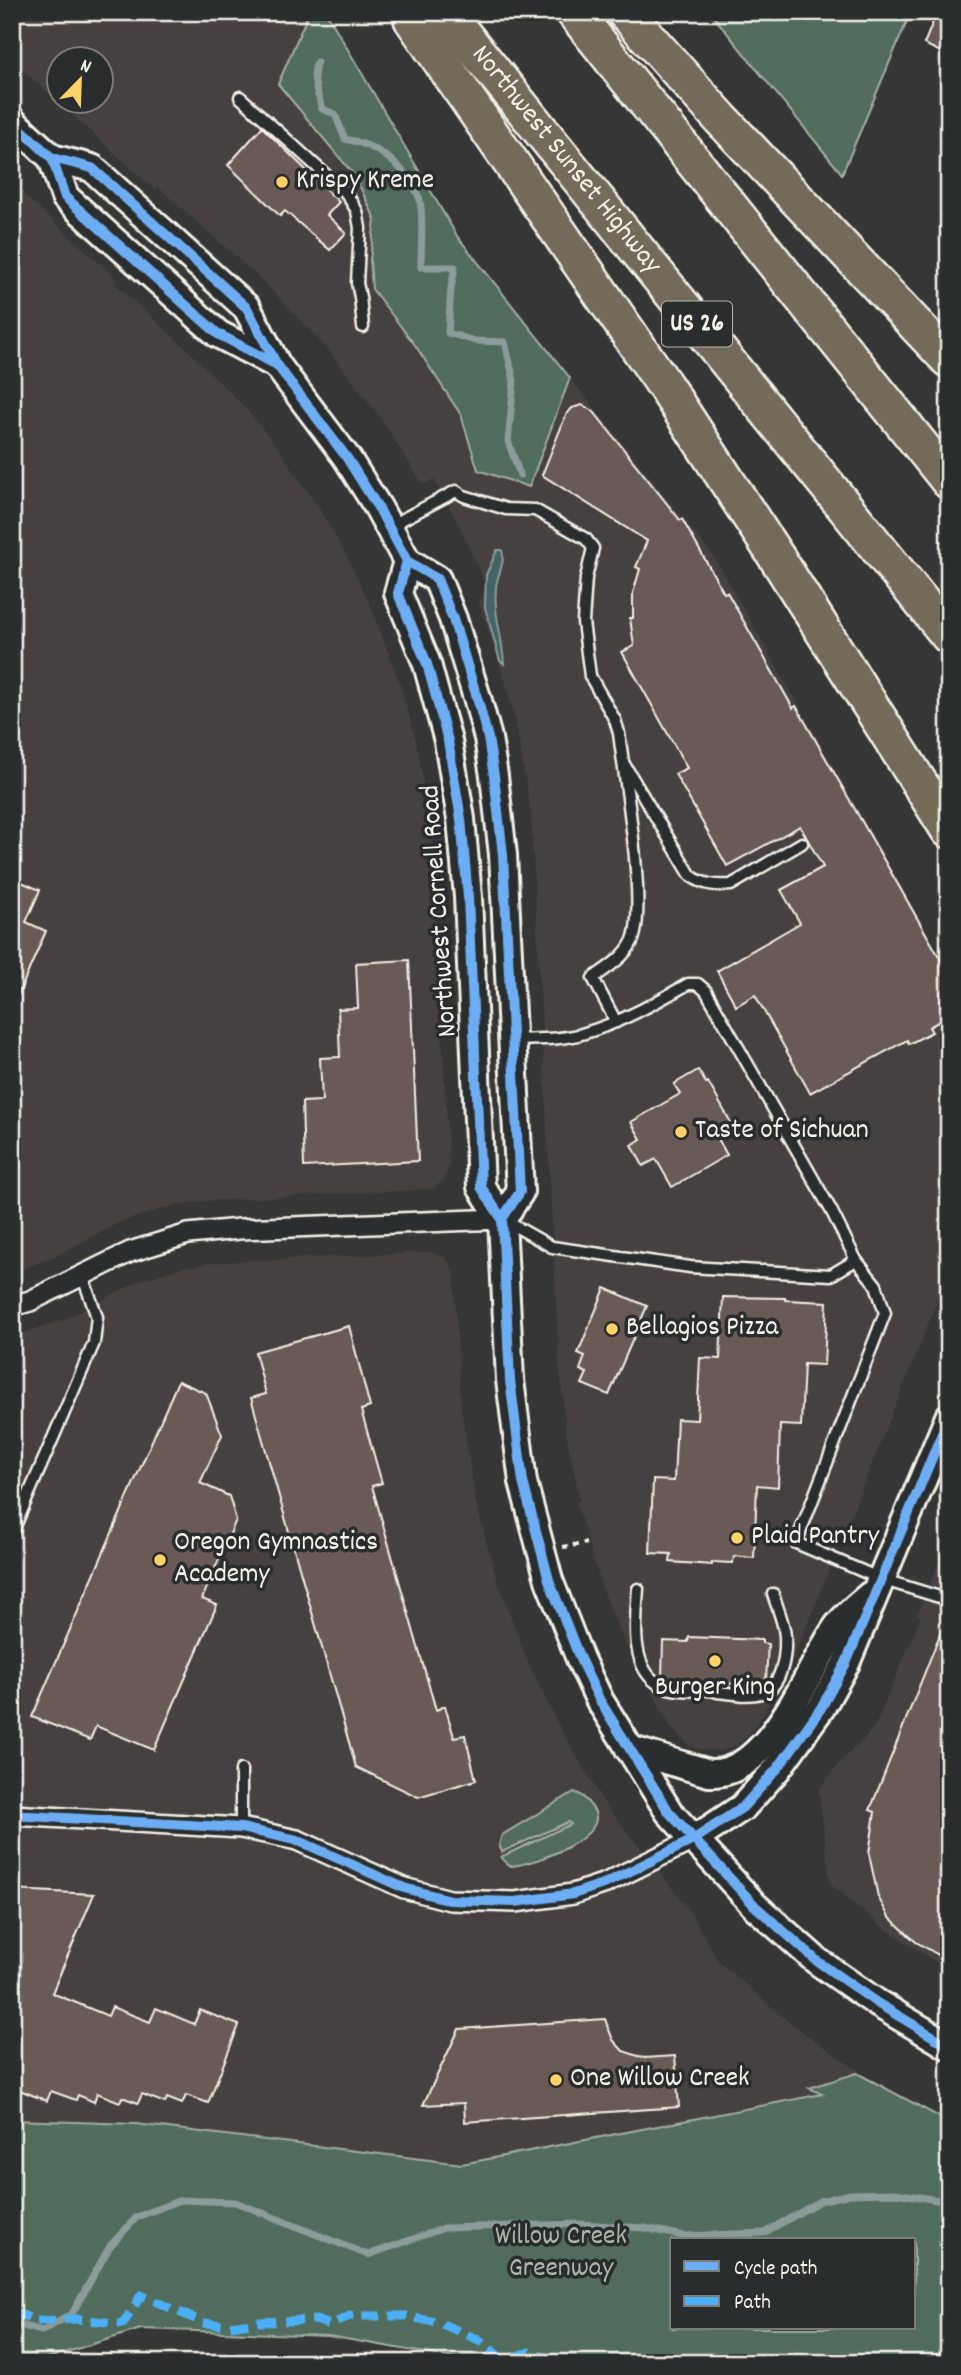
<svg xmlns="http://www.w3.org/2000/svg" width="961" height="2375" font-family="Dekko,sans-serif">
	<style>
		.built { fill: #47413f; fill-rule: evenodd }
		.green { fill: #516c5c; stroke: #a2aea2; stroke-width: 2; fill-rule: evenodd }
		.water { fill: #456466; stroke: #8b9c9a; stroke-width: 2 }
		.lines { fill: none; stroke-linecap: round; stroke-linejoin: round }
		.stream { stroke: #8b9c9a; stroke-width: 7 }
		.building { fill: #6b5a54; stroke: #f4f1e8; stroke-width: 2 }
		.lane-casing { stroke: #f4f1e8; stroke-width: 15 }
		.street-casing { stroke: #f4f1e8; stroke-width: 24 }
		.secondary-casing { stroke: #f4f1e8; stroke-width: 32 }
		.highway-casing { stroke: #f4f1e8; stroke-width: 40 }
		.path { stroke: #f4f1e8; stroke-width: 4.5; stroke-dasharray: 5 5; stroke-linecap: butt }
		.lane { stroke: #2a2d2e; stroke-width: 10 }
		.street { stroke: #2a2d2e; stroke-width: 19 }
		.secondary { stroke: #2a2d2e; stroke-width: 26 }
		.highway { stroke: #736b5a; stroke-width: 35 }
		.quiet { stroke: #4cb0f7; stroke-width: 9; stroke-dasharray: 18 9; stroke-linecap: butt }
		.cycleway-casing { stroke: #2a2d2e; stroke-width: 15 }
		.cycleway { stroke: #6dadf4; stroke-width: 10 }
		.poi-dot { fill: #ffd166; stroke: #2a2d2e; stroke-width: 2.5 }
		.labels { text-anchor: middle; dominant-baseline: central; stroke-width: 7; stroke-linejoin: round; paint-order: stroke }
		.shield { fill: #2a2d2e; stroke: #b7b6b0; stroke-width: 2 }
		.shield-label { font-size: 26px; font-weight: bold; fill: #f4f1e8 }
		.street-label { font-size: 28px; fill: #f4f1e8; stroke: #2a2d2e }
		.poi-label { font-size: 28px; fill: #f4f1e8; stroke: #2a2d2e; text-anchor: start }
		.park-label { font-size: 28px; fill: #abb5a9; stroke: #2a2d2e }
	</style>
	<rect width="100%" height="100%" fill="#373636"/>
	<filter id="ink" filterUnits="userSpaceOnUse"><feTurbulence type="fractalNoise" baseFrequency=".0143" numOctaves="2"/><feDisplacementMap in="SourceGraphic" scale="14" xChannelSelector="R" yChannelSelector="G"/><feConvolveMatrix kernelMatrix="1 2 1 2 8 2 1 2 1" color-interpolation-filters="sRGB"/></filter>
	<g filter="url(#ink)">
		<g class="built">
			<path d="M12 12H309L278 84 355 176 375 219 370 260 372 289 415 345 461 415 478 470 529 487 570 378 715 558 949 970V1272L784 1682 751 1731 740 1743 730 1748 720 1751 699 1749 688 1745 671 1727 620 1632 603 1590 576 1502 580 1501 566 1432 559 1359 531 814 516 724 505 680 479 603 486 586 462 531 434 479 423 485 378 414 325 346 263 281 157 186 155 190 12 60ZM60 60H102V102H60Z"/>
			<path d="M12 184 117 279 115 284 187 349 246 409 276 445 320 510 346 555 369 602 400 684 416 741 431 825 449 1165 444 1180 432 1189 204 1201 171 1206 118 1223 55 1256 12 1273Z"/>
			<path d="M429 1252 443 1256 450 1263 454 1273 461 1408 475 1498 486 1541 497 1579 528 1663 562 1732 605 1804 687 1907 719 1962 794 2026 860 2072 810 2088 824 2094 462 2164 136 2124 12 2120V1337L65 1319 139 1281 183 1267 223 1262Z"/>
			<path d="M949 1537V1971L880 1925 830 1884 819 1790 841 1761 865 1738 877 1722 921 1617 917 1615Z"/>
		</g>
		<g class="green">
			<path d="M309 12H326L457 236 570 378 529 487 478 470 461 415 415 345 372 289 370 260 375 219 355 176 278 84Z"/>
			<path d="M710 12H911L842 174Z"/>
			<path d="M574 1792C582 1794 586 1800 591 1806 618 1836 529 1866 509 1866L501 1857 571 1824 568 1822 502 1852 499 1845 502 1835Z"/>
			<path d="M857 2073 949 2122V2363H483L328 2336 141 2329 32 2363H22L12 2354V2120L136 2124 462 2164 822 2094 809 2088ZM672 2240H914V2328H672Z"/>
		</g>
		<path class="water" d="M497 550H502C506 562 497 575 496 587 493 613 503 638 504 664L500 661 485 607 486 575Z"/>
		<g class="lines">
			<g class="stream">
				<path d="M317 62C310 78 318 93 322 109L335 114 345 139C376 144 407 167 419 197 424 209 421 251 421 267H455L451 288 448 333 475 341 505 342 514 381 508 441 520 475"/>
				<path d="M12 2323 42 2331 72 2314 110 2246 137 2217 180 2200 235 2202 368 2255 444 2228 580 2224 645 2228 684 2236 764 2233 820 2201 850 2194 895 2193 949 2202"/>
			</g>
		</g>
		<g class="building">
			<path d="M937 12H949V56L924 44Z"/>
			<path d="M262 127 339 202 327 215 346 233 330 250 285 211 280 216 228 165Z"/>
			<path d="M582 405 594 412 680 520 682 519 724 593 727 592 793 708 796 706 949 974V1016L929 1027 932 1032 909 1044 907 1040 810 1093 755 995 736 1006 717 971 800 923 781 890 823 867 800 826 727 866 675 774 687 768 622 652 634 646 630 618H633V593L640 569 636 567 647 541 542 475 566 415 572 408Z"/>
			<path d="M12 878 40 890 26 922 46 931 12 1009Z"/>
			<path d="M409 960 418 1161 304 1167 302 1102 322 1101 320 1058 340 1057 338 1009 358 1008 356 963Z"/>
			<path d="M698 1070 706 1083 708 1082 734 1128 717 1137 727 1155 672 1187 656 1159 643 1166 632 1145 641 1139 631 1122 680 1094 674 1084Z"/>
			<path d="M605 1288 647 1306 609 1395 582 1384 587 1373 580 1370 585 1356 578 1353Z"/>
			<path d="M723 1297 785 1298V1300L827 1302 824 1365 804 1364 801 1426 780 1425 778 1487 757 1485 754 1558 734 1556 733 1563 712 1562V1565L670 1562 671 1554 650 1553 653 1480 674 1481 677 1419 697 1420 700 1358 720 1359Z"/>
			<path d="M349 1326 370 1407 361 1410 382 1483 372 1486 436 1710 445 1706 454 1737 465 1735 476 1780 418 1797 356 1767 251 1398 266 1394 255 1352Z"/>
			<path d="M178 1381 206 1393 222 1435 200 1483 229 1496 236 1520 202 1599 217 1605 154 1750 96 1726 90 1740 32 1717Z"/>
			<path d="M948 1614 949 1615V1961L916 1942 889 1917 878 1897 869 1854 875 1812 870 1810Z"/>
			<path d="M689 1637 762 1640V1643L768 1644 766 1681 762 1685 717 1683 711 1688 712 1697 703 1696 705 1688 698 1684V1680L664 1678 662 1677 663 1641 688 1642Z"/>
			<path d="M12 1890 94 1894 52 1993 108 2016 112 2007 150 2022 156 2008 194 2024 200 2010 239 2025 208 2103 186 2095 182 2104 167 2098 165 2103 142 2094 138 2103 122 2097 120 2102 97 2093 94 2102 78 2095 76 2100 51 2091 47 2101 12 2087Z"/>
			<path d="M605 2019 613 2040 623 2051 644 2058 675 2056 679 2107 465 2122 464 2103 423 2105 459 2029Z"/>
		</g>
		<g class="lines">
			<g class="lane-casing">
				<g id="lane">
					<path d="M240 97 346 193 357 211 360 228 357 283 360 297 363 327"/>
					<path d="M388 527 456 491 464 496 506 509 535 510 586 539 593 548 586 578 583 622 590 676 615 720 619 733C624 775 648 910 632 942 624 958 607 968 593 978L616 1022"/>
					<path d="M624 764 691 876C704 885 716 886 731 885L802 843"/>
					<path d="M506 1221 552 1247 690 1267 831 1275 856 1260 831 1210 706 991 698 984H688C655 1003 622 1022 585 1033 563 1040 538 1039 515 1040"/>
					<path d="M856 1260 876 1285 885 1313 796 1543 881 1579 949 1600"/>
					<path d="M12 1533 94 1343 97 1317 83 1277"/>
					<path d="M638 1589C636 1619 629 1668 660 1685 671 1691 687 1690 698 1691"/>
					<path d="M717 1692C731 1693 747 1697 761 1693 782 1688 786 1655 785 1636 784 1622 777 1607 773 1594"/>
					<path d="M241 1770V1828"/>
				</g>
			</g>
			<g class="street-casing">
				<g id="street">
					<path d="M12 1306 30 1301 130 1252 188 1234 239 1229 502 1219"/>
					<path d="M12 1815 241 1828 297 1840 404 1888 450 1900 515 1902 573 1894 606 1883 693 1840"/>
				</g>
			</g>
			<g class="secondary-casing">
				<g id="secondary">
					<path d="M12 121 52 158 92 168 247 308 277 365 347 458 379 509 407 561 437 579 453 619 478 701 488 738 494 776 503 855 520 1192 502 1219"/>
					<path d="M52 158 65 197 218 334 277 365"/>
					<path d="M407 561 398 593 427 664 448 741 461 819 468 897 481 1187 502 1219 510 1380 523 1482 549 1580 580 1659 600 1701 669 1812 755 1906 817 1961 877 2003 949 2046"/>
					<path d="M629 1749 709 1773C769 1777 808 1670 835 1630 843 1617 858 1606 869 1596"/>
					<path d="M693 1840 743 1807 778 1768 821 1708 846 1663 949 1417"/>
				</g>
			</g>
			<g class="highway-casing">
				<g id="highway">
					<path d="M412 12V19L665 386 779 561 949 830"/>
					<path id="s1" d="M445 12 949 636"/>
					<path d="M574 12 949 481"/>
					<path d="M625 12 721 119 949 360"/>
				</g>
			</g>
			<path class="path" d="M563 1547 586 1543"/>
			<use href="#lane" class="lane"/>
			<use href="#street" class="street"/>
			<use href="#secondary" class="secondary"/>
			<use href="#highway" class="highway"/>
			<path class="quiet" d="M12 2311 37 2321 79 2319 123 2324 141 2295 204 2323 230 2326 258 2322 316 2320 330 2325 350 2316H406L440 2323 477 2339 504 2360 529 2352 564 2363"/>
			<g class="cycleway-casing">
				<g id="cycleway">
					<path d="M12 121 52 158 92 168 247 308 277 365 347 458 379 509 407 561 437 579 453 619 478 701 488 738 494 776 503 855 520 1192 502 1219"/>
					<path d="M52 158 65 197 218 334 277 365"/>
					<path d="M407 561 398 593 427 664 448 741 461 819 468 897 481 1187 502 1219 510 1380 523 1482 549 1580 580 1659 600 1701 669 1812 755 1906 817 1961 877 2003 949 2046"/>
					<path d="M12 1815 241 1828 297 1840 404 1888 450 1900 515 1902 573 1894 606 1883 693 1840 743 1807 778 1768 821 1708 846 1663 949 1417"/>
				</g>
			</g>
			<use href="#cycleway" class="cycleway"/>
		</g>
	</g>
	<g class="poi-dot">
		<circle cx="282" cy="182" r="7"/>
		<circle cx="681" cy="1132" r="7"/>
		<circle cx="612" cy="1329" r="7"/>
		<circle cx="737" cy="1538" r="7"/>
		<circle cx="160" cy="1560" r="7"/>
		<circle cx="715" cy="1661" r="7"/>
		<circle cx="556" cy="2080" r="7"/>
	</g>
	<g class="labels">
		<rect class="shield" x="662" y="301.5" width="70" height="45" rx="5"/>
		<g class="shield-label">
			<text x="697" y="324">US 26</text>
		</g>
		<g class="street-label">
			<text stroke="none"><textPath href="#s1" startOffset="191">Northwest Sunset Highway</textPath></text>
			<text transform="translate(441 911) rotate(-94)">Northwest Cornell Road</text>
		</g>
		<g class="poi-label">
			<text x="296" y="182">Krispy Kreme</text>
			<text x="695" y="1132">Taste of Sichuan</text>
			<text x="626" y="1329">Bellagios Pizza</text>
			<text x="751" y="1538">Plaid Pantry</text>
			<text x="174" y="1544">Oregon Gymnastics<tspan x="174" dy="32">Academy</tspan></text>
			<text x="715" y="1689" text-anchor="middle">Burger King</text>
			<text x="570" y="2080">One Willow Creek</text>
		</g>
		<g class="park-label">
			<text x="561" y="2238">Willow Creek<tspan x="561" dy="32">Greenway</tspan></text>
		</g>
	</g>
	<rect width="961" height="2375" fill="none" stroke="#2a2d2e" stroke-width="42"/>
	<rect x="21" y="21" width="919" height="2333" fill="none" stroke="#f4f1e8" stroke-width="2.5" filter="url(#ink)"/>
	<rect x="670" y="2238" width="245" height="91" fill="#2a2d2e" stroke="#7b7b78" stroke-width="2"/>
	<rect x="684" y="2261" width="35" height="10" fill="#6dadf4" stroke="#7b7b78" stroke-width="2"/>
	<text x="734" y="2274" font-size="21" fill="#f4f1e8">Cycle path</text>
	<rect x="684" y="2296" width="35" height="10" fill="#4cb0f7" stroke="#7b7b78" stroke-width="2"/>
	<text x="734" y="2308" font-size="21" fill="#f4f1e8">Path</text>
	<g transform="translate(80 80) rotate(23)"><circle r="33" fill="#2a2d2e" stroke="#7b7b78" stroke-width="2"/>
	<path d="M0-5L12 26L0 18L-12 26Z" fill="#ffd166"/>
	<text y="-10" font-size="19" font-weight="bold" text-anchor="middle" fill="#f4f1e8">N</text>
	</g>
</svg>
